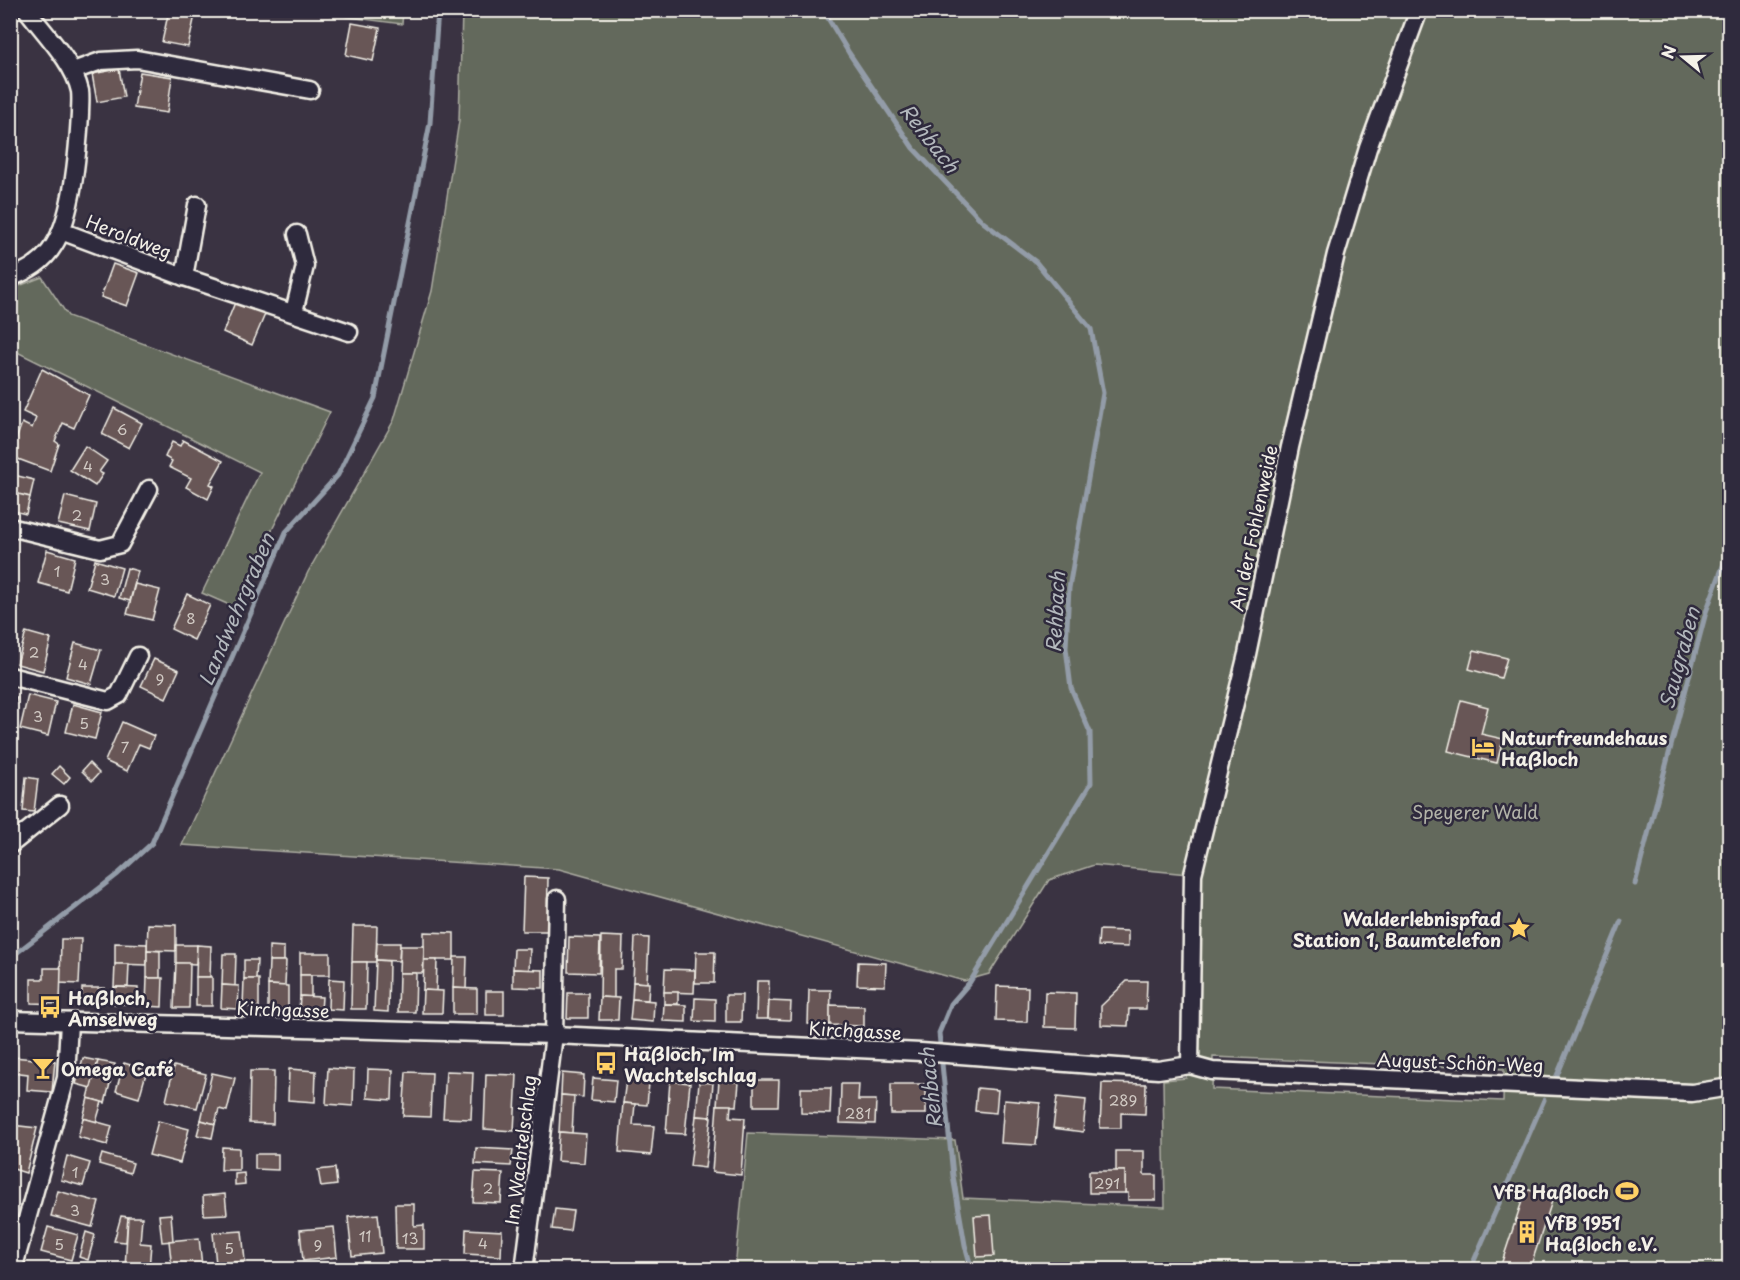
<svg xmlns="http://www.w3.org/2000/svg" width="1740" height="1280" font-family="'Playpen Sans',sans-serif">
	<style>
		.green { fill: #64695b; stroke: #acada2; stroke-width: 1.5; fill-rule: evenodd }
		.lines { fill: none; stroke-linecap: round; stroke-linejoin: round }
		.stream { stroke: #939ca8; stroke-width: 5 }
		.building { fill: #685656; stroke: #f4f1e8; stroke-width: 1.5 }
		.minor-casing { stroke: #f4f1e8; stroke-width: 21 }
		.minor { stroke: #2f2a3d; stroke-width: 16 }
		.labels { text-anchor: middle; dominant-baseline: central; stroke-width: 5; stroke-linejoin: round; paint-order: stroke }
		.number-label { font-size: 15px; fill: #d1cac4 }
		.street-label { font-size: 18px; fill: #f4f1e8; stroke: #2f2a3d }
		.poi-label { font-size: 18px; font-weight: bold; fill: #f4f1e8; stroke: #2f2a3d; text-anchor: start }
		.park-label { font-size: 18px; fill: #b3b4a9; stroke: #2f2a3d }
		.water-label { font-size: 20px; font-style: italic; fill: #b3b8bd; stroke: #2f2a3d }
	</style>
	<rect width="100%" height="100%" fill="#3a3342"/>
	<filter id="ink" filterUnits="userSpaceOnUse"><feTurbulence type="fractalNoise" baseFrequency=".0167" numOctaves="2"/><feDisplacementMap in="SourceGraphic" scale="12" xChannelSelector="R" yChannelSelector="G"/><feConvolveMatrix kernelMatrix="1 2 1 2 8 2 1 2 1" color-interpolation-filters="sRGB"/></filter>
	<g filter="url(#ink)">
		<g class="green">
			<path d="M303 11H403L402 24Z"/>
			<path d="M462 11H1729V1269H735L748 1133 955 1140 963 1198 1165 1207 1163 1080 1186 1078 1188 874 1094 865 1049 880 989 974 964 981 559 869 182 845 308 572 394 420 432 291 459 121ZM1213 1057 1504 1069 1503 1101 1212 1089Z"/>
			<path d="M42 277 68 316 330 412 234 607 202 593 260 472 11 349V289Z"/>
		</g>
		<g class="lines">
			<g class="stream">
				<path d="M823 10 849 53 913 148 983 222 1036 262 1091 329 1103 393 1069 588 1066 648 1071 688 1090 732 1091 783 970 982 951 1004 939 1033 953 1176 965 1245 972 1270"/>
				<path d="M1635 884 1706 612 1730 547"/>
				<path d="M10 958 118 874 152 843 286 532 338 475 375 398 430 123 438 10"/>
				<path d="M1556 1078 1621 921"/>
				<path d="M1470 1270 1544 1100"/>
			</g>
		</g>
		<g class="building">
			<path d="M169 10 195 15 188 47 162 42Z"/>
			<path d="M352 23 380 28 373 61 346 55Z"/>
			<path d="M119 69 124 97 97 102 92 74Z"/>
			<path d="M140 72 172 77 167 113 134 108Z"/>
			<path d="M113 264 139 273 127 306 101 297Z"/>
			<path d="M236 300 266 312 252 345 223 332Z"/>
			<path d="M42 369 89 395 74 428 63 423 55 441 59 444 50 471 10 456 22 423 32 428 36 418 23 412Z"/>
			<path d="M114 408 142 423 129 448 102 434Z"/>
			<path d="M183 440 223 461 210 484 214 486 208 499 186 487 191 478 169 467 172 461 165 457 172 442 180 446Z"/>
			<path d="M85 446 107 461 99 472 103 474 95 486 70 470Z"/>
			<path d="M10 474 34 480 30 497 10 492Z"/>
			<path d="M10 492 30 497 26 514 10 510Z"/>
			<path d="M65 496 96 504 90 531 58 524Z"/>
			<path d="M47 550 75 558 67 591 38 583Z"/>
			<path d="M95 560 122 568 114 596 87 588Z"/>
			<path d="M127 568 138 571 130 601 119 598Z"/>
			<path d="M135 584 160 590 152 620 127 614Z"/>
			<path d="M187 594 210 605 194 640 171 629Z"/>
			<path d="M26 632 51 639 43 671 17 664Z"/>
			<path d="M75 643 101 650 91 684 66 677Z"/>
			<path d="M1474 650 1507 658 1501 678 1469 669Z"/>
			<path d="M154 659 179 670 166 698 141 686Z"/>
			<path d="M28 695 56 702 48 736 20 729Z"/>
			<path d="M10 697 17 698 10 728Z"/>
			<path d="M1461 700 1488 707 1481 734 1503 739 1497 763 1448 751Z"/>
			<path d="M73 704 102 712 95 739 66 732Z"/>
			<path d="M122 722 154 736 149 748 139 744 127 771 105 761Z"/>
			<path d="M89 763 99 773 92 781 82 771Z"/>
			<path d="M59 766 70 777 64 784 52 774Z"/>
			<path d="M26 777 38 779 34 812 23 811Z"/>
			<path d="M10 793H15L14 828H10Z"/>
			<path d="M524 877 548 878 547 931H522Z"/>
			<path d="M148 924 176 925V951L147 950Z"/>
			<path d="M353 926H377L376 962H352Z"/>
			<path d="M1099 930 1128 931V947L1098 946Z"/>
			<path d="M424 932 454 933V960H424Z"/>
			<path d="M601 936 623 937 622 969H614V998L600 997Z"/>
			<path d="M569 937 600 938 599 973 568 972Z"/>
			<path d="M635 937 649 938 647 983 633 982Z"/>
			<path d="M61 939H81L79 984 60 983Z"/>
			<path d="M115 943 147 944V965L115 964Z"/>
			<path d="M377 943H400L399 961 376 960Z"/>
			<path d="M176 945H197L196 964 176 963Z"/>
			<path d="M197 945 211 946 210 977H196Z"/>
			<path d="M269 946 284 947V961H269Z"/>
			<path d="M400 946H424L423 973H399Z"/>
			<path d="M514 949H530L529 970 513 969Z"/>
			<path d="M147 950 160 951V978H147Z"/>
			<path d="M696 952H715L714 983H695Z"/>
			<rect x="300" y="953" width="30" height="22"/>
			<path d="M223 954H236L235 986 222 985Z"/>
			<path d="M454 957H467L466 989 453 988Z"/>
			<path d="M244 960H257L256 979H244Z"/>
			<path d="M376 960 389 961 388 1012 374 1011Z"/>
			<path d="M424 960H437L436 991 423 990Z"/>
			<path d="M269 961H286L285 986 268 985Z"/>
			<path d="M352 962H367L366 1009H351Z"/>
			<path d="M858 962 886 963 885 986 857 985Z"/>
			<path d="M176 963H190L189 1008H174Z"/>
			<path d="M115 964H129L128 987H114Z"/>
			<path d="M44 968H61L60 1004 31 1003V979H44Z"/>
			<path d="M513 969 543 970V988L513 987Z"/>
			<path d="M665 969 695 970 694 993 664 992Z"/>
			<path d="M399 973H416L415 1012H398Z"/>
			<path d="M300 975H311V997L300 996Z"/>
			<rect x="196" y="977" width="16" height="29"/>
			<path d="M147 978H163L162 1007 146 1006Z"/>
			<path d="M244 979H259V1007H243Z"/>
			<path d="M329 979 344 980 343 1010 328 1009Z"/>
			<path d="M757 981H769L768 1019H756Z"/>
			<path d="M1127 981H1147L1146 1009H1129L1128 1026 1101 1025V1006Z"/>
			<path d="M633 982 649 983 648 1000 632 999Z"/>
			<path d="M222 985 239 986 238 1009 221 1008Z"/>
			<path d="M268 985 288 986V1009H268Z"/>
			<path d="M997 986 1028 987 1027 1022 996 1021Z"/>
			<path d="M114 987 138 988V1004H114Z"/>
			<rect x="82" y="988" width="23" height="15"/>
			<path d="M453 988 477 989V1014H453Z"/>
			<path d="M423 990 443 991 442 1013H422Z"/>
			<path d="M809 990H831L830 1025 808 1024Z"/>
			<rect x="486" y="991" width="18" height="24"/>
			<rect x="664" y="992" width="14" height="12"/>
			<path d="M1045 992 1076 993 1075 1028 1044 1027Z"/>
			<path d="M568 993H588V1018H567Z"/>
			<path d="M726 995H742L741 1022H726Z"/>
			<path d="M300 996 322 997 321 1011H299Z"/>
			<path d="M600 997 619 998 618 1020H599Z"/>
			<path d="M695 998 715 999V1022L694 1021Z"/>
			<path d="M632 999 654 1001 653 1022 630 1020Z"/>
			<path d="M769 1001 791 1002 790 1020 768 1019Z"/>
			<path d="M664 1004 686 1005V1022L663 1021Z"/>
			<path d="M830 1005 864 1006V1026L830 1025Z"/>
			<path d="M13 1057 55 1061 52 1092 27 1090 28 1074 11 1072Z"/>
			<path d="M83 1058 98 1061 91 1088 76 1084Z"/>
			<path d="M98 1061 115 1064 105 1103 88 1098Z"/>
			<path d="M124 1063 147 1070 139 1098 116 1091Z"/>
			<path d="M174 1066 206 1074 197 1108 166 1101Z"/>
			<path d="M328 1068 354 1070 353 1106 326 1104Z"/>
			<path d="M289 1069 316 1071 315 1102 288 1100Z"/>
			<path d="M368 1069 393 1070 392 1100 367 1098Z"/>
			<path d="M250 1071H274L273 1124 249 1123Z"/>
			<path d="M446 1071 473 1072 471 1119 443 1118Z"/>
			<path d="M406 1072 432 1073 430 1117 403 1116Z"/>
			<path d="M212 1073 235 1078 227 1111 219 1109 215 1124 201 1120Z"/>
			<path d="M562 1073 584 1075 583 1097 561 1095Z"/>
			<path d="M486 1074 517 1075 514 1131 484 1129Z"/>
			<path d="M593 1078 616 1080 614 1102 591 1100Z"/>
			<path d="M626 1080 649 1083 647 1105 623 1103Z"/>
			<path d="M754 1080H779L778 1106H754Z"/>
			<path d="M670 1081 690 1083 685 1134 666 1133Z"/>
			<path d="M719 1081 739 1082 737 1106 717 1105Z"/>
			<path d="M699 1082 713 1083 710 1117 696 1116Z"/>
			<path d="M1102 1083 1146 1084 1145 1114 1121 1113V1128H1100Z"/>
			<path d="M841 1084H859L858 1100H876L875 1124 840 1123Z"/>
			<rect x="891" y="1084" width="35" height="30"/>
			<path d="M801 1088H831L830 1114 801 1113Z"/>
			<path d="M977 1088 998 1090 996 1113 975 1111Z"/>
			<path d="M561 1095 574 1096 572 1133 559 1132Z"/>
			<path d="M1057 1097 1086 1100 1083 1132 1053 1128Z"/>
			<path d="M88 1098 102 1102 96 1122 83 1118Z"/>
			<path d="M1004 1100 1040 1103 1036 1145 1001 1143Z"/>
			<path d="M623 1103 635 1104 633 1125 654 1126 651 1155 619 1152Z"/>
			<path d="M717 1105H731L730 1117 745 1118 741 1175 712 1172Z"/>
			<path d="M696 1116 711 1117 705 1168 690 1166Z"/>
			<path d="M83 1118 112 1126 107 1145 78 1137Z"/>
			<path d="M201 1120 215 1124 212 1138 197 1135Z"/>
			<path d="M158 1121 189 1129 180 1163 149 1155Z"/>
			<path d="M11 1125 37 1128 26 1173 10 1168Z"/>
			<path d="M559 1132 586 1134 584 1163 557 1161Z"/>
			<path d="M222 1147 239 1148V1170H221Z"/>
			<path d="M476 1148 513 1150 511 1166 475 1164Z"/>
			<path d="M1116 1151H1144V1175H1156V1200H1128V1193H1125V1171H1116Z"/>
			<path d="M102 1154 133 1163 130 1173 99 1164Z"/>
			<path d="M255 1154H278V1170L255 1169Z"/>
			<path d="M67 1156 90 1163 83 1186 61 1180Z"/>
			<path d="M335 1168 337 1185 321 1187 318 1170Z"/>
			<rect x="1089" y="1171" width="36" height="22"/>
			<path d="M475 1172 503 1173 501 1203 473 1202Z"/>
			<path d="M244 1173 245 1184 235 1185V1174Z"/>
			<path d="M1526 1189 1553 1198 1530 1268 1534 1270H1510L1501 1265Z"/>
			<path d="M58 1191 99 1202 92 1227 51 1216Z"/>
			<path d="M225 1194 227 1214 204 1215 203 1196Z"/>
			<path d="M395 1204H414V1226L424 1225V1249H396Z"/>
			<path d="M555 1209 573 1211 570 1231 552 1229Z"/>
			<path d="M171 1214 173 1241 162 1242 159 1215Z"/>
			<path d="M378 1214 382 1253 352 1256 348 1217Z"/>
			<path d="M991 1215 994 1256 977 1257 974 1216Z"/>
			<path d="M121 1216 128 1217 126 1242 114 1241Z"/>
			<path d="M128 1217H142L140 1243 151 1244 149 1269 125 1268Z"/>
			<path d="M48 1227 78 1235 71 1260 41 1252Z"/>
			<path d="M334 1227 337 1257 303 1261 300 1230Z"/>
			<path d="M466 1229 502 1231 501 1256 465 1254Z"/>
			<path d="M242 1231 245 1261 216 1264 213 1233Z"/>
			<path d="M86 1232 95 1235 88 1260 79 1257Z"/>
			<path d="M199 1238 202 1266 172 1269 169 1241Z"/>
		</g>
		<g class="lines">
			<g class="minor-casing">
				<g id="minor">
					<path d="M73 71 101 61 137 59 310 90"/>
					<path d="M61 231 184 277 349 332"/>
					<path d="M184 277 197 205"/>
					<path d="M10 278C28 271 44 262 54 245 73 215 78 151 80 114 80 107 81 98 80 91 74 63 45 34 27 10"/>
					<path d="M294 312 305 266 297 234"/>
					<path d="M10 527 100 549 120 544 149 489"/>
					<path d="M10 676 108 701 119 695 138 656"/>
					<path d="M10 845 60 805"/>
					<path d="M10 1020 554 1035 921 1052 1158 1070 1190 1065 1212 1071 1692 1093 1730 1087"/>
					<path d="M1190 1065 1193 874 1247 654 1290 447 1336 254 1368 148 1419 10"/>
					<path d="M13 1270 66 1078 69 1022"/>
					<path d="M524 1270 554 1035 557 899"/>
				</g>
			</g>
			<use href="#minor" class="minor"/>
		</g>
	</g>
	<defs>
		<g id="hotel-bare" transform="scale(1.8)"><path d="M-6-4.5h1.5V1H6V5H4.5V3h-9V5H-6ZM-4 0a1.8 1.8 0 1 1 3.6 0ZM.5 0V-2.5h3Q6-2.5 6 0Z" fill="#ffd166" stroke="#2f2a3d" stroke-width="2.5" paint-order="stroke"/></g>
		<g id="sight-bare" transform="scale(1.8)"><path d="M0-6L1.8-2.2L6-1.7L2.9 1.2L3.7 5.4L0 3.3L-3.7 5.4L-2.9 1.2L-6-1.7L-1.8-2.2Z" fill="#ffd166" stroke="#2f2a3d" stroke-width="2.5" paint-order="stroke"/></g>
		<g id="bus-bare" transform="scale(1.8)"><path d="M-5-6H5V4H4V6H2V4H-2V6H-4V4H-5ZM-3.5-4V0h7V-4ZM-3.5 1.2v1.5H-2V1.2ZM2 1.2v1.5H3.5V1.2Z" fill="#ffd166" stroke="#2f2a3d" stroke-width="2.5" paint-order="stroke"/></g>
		<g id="bar-bare" transform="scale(1.8)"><path d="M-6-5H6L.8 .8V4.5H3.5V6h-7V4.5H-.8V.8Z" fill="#ffd166" stroke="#2f2a3d" stroke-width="2.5" paint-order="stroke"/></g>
		<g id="stadium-bare" transform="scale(1.8)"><path d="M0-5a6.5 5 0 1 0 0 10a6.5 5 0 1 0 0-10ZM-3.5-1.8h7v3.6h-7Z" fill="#ffd166" stroke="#2f2a3d" stroke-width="2.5" paint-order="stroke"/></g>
		<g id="building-bare" transform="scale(1.8)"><path d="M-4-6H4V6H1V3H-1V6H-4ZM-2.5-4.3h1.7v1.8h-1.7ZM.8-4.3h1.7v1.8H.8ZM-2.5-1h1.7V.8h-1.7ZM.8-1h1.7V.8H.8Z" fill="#ffd166" stroke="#2f2a3d" stroke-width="2.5" paint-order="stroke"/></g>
	</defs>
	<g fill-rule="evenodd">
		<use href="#hotel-bare" x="1483" y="747"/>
		<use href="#sight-bare" x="1519" y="928"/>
		<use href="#bus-bare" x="50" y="1007"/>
		<use href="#bus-bare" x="606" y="1063"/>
		<use href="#bar-bare" x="43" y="1068"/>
		<use href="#stadium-bare" x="1627" y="1191"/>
		<use href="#building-bare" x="1527" y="1232"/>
	</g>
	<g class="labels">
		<g class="number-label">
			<text x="122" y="428">6</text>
			<text x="88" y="465">4</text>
			<text x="77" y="514">2</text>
			<text x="57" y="570">1</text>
			<text x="105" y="578">3</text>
			<text x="191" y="617">8</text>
			<text x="34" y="651">2</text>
			<text x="83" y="663">4</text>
			<text x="160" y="678">9</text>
			<text x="38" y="715">3</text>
			<text x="84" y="722">5</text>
			<text x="125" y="746">7</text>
			<text x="1123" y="1099">289</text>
			<text x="858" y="1112">281</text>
			<text x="75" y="1171">1</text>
			<text x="1107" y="1182">291</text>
			<text x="488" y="1187">2</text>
			<text x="75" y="1209">3</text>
			<text x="365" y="1235">11</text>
			<text x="410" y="1237">13</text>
			<text x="483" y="1242">4</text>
			<text x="59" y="1243">5</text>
			<text x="318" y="1244">9</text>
			<text x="229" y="1247">5</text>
		</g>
		<g class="street-label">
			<text transform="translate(129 236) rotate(21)">Heroldweg</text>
			<text transform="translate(1253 528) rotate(-78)">An der Fohlenweide</text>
			<text transform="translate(283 1009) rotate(2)">Kirchgasse</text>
			<text transform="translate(855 1030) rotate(3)">Kirchgasse</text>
			<text transform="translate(1460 1062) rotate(2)">August-Schön-Weg</text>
			<text transform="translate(520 1150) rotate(-83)">Im Wachtelschlag</text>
		</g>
		<g class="poi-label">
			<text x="1501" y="737">Naturfreundehaus<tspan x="1501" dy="21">Haßloch</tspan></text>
			<text x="1501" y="918" text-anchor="end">Walderlebnispfad<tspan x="1501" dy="21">Station 1, Baumtelefon</tspan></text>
			<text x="68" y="997">Haßloch,<tspan x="68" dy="21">Amselweg</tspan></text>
			<text x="624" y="1053">Haßloch, Im<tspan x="624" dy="21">Wachtelschlag</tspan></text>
			<text x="61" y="1068">Omega Café</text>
			<text x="1609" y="1191" text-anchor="end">VfB Haßloch</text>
			<text x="1545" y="1222">VfB 1951<tspan x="1545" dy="21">Haßloch e.V.</tspan></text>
		</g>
		<g class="park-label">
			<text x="1475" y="811">Speyerer Wald</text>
		</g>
		<g class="water-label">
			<text transform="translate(930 138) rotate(52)">Rehbach</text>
			<text transform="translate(236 609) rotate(-67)">Landwehrgraben</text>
			<text transform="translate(1055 612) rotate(-87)">Rehbach</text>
			<text transform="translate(1679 658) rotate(-75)">Saugraben</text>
			<text transform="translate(930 1088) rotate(-96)">Rehbach</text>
		</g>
	</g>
	<rect width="1740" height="1280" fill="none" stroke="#2f2a3d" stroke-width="36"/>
	<rect x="18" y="18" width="1704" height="1244" fill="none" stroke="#f4f1e8" stroke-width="2" filter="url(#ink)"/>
	<g transform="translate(1683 57) rotate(289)" stroke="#2f2a3d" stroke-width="4.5" paint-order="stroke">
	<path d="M0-4.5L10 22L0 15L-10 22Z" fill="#f4f1e8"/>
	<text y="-9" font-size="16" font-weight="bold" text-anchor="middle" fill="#f4f1e8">N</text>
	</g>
</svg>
